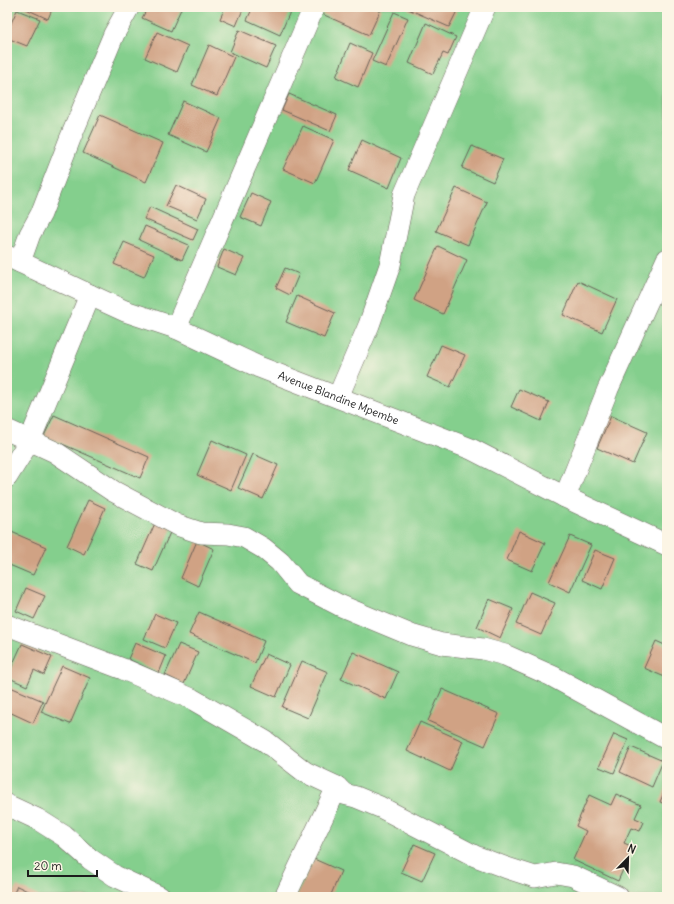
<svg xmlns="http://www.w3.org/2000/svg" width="674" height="904" font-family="Delius,sans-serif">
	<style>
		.green { fill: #84cf8d; stroke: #507654 }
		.building { fill: #d0a284 }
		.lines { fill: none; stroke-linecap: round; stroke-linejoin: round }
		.street-casing { stroke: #686056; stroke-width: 22 }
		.street { stroke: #fff; stroke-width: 21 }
		.labels { text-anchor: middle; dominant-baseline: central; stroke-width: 3; stroke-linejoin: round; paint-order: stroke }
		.street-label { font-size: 11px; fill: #1c1c1c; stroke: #fcf5e5 }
	</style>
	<rect width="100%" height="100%" fill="#fcf5e5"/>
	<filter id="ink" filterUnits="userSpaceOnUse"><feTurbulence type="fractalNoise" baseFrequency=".025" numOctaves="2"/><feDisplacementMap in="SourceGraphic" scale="8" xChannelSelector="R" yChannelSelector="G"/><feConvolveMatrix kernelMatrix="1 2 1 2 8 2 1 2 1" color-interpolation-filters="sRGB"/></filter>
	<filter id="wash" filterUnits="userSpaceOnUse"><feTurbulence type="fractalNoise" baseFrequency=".012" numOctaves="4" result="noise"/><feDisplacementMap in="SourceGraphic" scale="16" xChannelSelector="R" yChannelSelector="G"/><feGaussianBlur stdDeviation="0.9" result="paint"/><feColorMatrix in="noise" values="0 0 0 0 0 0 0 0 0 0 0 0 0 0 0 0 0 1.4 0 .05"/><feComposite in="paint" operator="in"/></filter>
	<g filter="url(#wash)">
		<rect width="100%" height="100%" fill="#f5dfc3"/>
		<rect class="green" x="7" y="7" width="660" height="890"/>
		<g id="blocks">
			<g class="building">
				<path d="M22 7H53L48 19Z"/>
				<path d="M148 7H177L181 9 171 31 142 18Z"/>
				<path d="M225 7H244L236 26 220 19Z"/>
				<path d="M253 7H292L280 35 247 20Z"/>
				<path d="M325 7H376L381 9 369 35 322 14Z"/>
				<path d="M409 7H448L457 11 449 27 408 9Z"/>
				<path d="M17 10 40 19 27 46 7 38V32Z"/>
				<path d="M394 12 408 18 386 67 372 61Z"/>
				<path d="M426 23 456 37 448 55 443 53 433 74 409 63Z"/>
				<path d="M239 30 276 46 266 68 230 52Z"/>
				<path d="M157 32 188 46 177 72 145 58Z"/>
				<path d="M350 43 372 53 358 87 336 77Z"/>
				<path d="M209 45 234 57 217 96 192 85Z"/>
				<path d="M289 94 337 115 330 131 282 110Z"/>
				<path d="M183 101 221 118 206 152 168 135Z"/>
				<path d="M100 115 163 143 146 182 83 153Z"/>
				<path d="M303 126 334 140 315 183 283 169Z"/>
				<path d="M362 140 401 158 389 188 349 170Z"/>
				<path d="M472 146 503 159 493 182 462 168Z"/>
				<path d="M176 185 206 199 197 219 166 206Z"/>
				<path d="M456 188 487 202 468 245 436 231Z"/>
				<path d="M251 193 271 202 261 226 240 217Z"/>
				<path d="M150 207 198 229 193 240 144 219Z"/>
				<path d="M145 226 189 245 182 260 139 240Z"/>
				<path d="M124 242 154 255 144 277 114 264Z"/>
				<path d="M438 246 467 260 443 314 414 300Z"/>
				<path d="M224 249 244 258 236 275 217 267Z"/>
				<path d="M285 268 299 274 290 295 276 288Z"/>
				<path d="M578 281 617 299 602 332 563 315Z"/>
				<path d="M297 296 335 313 324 338 286 322Z"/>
				<path d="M441 345 465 355 450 387 427 377Z"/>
				<path d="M519 389 549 402 541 421 511 407Z"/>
				<path d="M54 415 149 457 140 478 44 436Z"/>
				<path d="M611 416 647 432 633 464 597 448Z"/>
				<path d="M212 440 246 455 231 490 197 475Z"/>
				<path d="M253 454 278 465 263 499 238 488Z"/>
				<path d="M88 500 105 508 84 554 67 546Z"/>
				<path d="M156 521 172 528 153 571 137 564Z"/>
				<path d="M7 530 46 547 33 575 7 564Z"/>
				<path d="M519 531 545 543 532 571 507 560Z"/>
				<path d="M570 536 591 545 570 592 549 582Z"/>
				<path d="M197 541 214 549 198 586 181 578Z"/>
				<path d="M595 550 615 558 602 589 582 580Z"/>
				<path d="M26 588 45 596 34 619 16 611Z"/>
				<path d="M530 592 555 603 541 635 516 624Z"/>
				<path d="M489 599 513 609 500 638 477 627Z"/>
				<path d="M199 612 264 641 255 663 189 634Z"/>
				<path d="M155 614 176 623 165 648 144 639Z"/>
				<path d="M656 641 667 646V678L644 668Z"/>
				<path d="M135 643 166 656 159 673 128 659Z"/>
				<path d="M22 644 52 657 44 675 34 670 27 686 7 677Z"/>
				<path d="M179 644 198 652 184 684 165 675Z"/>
				<path d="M353 652 398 672 386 699 341 679Z"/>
				<path d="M266 654 290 665 276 697 251 686Z"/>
				<path d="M302 661 328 672 308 718 282 707Z"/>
				<path d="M62 666 90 678 70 724 41 712Z"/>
				<path d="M8 686 43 701 33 723 7 711Z"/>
				<path d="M442 689 499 714 485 746 428 721Z"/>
				<path d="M420 722 463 741 450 771 407 751Z"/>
				<path d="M614 734 628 740 614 773 599 767Z"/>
				<path d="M631 747 663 761 652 787 620 772Z"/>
				<path d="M667 785V805L660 802Z"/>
				<path d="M616 794 641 805 635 818 644 822 640 831 631 828 624 843 633 847 618 881 573 860 586 831 576 826 589 795 611 805Z"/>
				<path d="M414 844 435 853 422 881 401 872Z"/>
				<path d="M314 859 341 871 330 897H296Z"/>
				<path d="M17 886 40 897H12Z"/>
			</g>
		</g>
	</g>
	<g filter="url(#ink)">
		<use href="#blocks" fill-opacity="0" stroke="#686056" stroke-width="1"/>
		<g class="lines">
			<g class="street-casing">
				<g id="street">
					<path id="s1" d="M7 256 90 295 125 311 176 328 259 367 471 449 565 497 667 545"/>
					<path d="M20 262 30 234 41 214 70 139 114 34 129 7"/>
					<path d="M176 328 314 7"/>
					<path d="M338 397 369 325 390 265 404 195 485 7"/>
					<path d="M7 430 55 452 113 491 177 525 201 533 228 534 244 537 263 548 280 562 298 584 339 605 411 635 442 644 483 649 505 655 552 676 667 739"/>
					<path d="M7 477 30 440 90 295"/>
					<path d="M565 497 608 389 667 259"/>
					<path d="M7 625 123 669 192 699 265 741 305 772 337 787"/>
					<path d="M7 805 37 819 64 836 90 859 115 876 160 897"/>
					<path d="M285 897 337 787 344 794 356 797 380 807 475 856 507 868 535 877 556 873 573 876 618 897"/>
				</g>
			</g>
			<use href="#street" class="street"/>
		</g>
	</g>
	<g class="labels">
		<g class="street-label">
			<text stroke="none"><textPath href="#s1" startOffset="361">Avenue Blandine Mpembe</textPath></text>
		</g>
	</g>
	<rect width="674" height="904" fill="none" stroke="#fcf5e5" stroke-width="24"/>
	<g transform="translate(628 858) rotate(23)" stroke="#fcf5e5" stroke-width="3" paint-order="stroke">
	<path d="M0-3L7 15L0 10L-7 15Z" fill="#1c1c1c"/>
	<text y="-6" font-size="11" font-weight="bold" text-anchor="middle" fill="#1c1c1c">N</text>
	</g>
	<path d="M28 870v6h69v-6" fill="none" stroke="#1c1c1c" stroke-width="2"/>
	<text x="34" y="870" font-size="12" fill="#1c1c1c" stroke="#fcf5e5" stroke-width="3" paint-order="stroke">20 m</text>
</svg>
